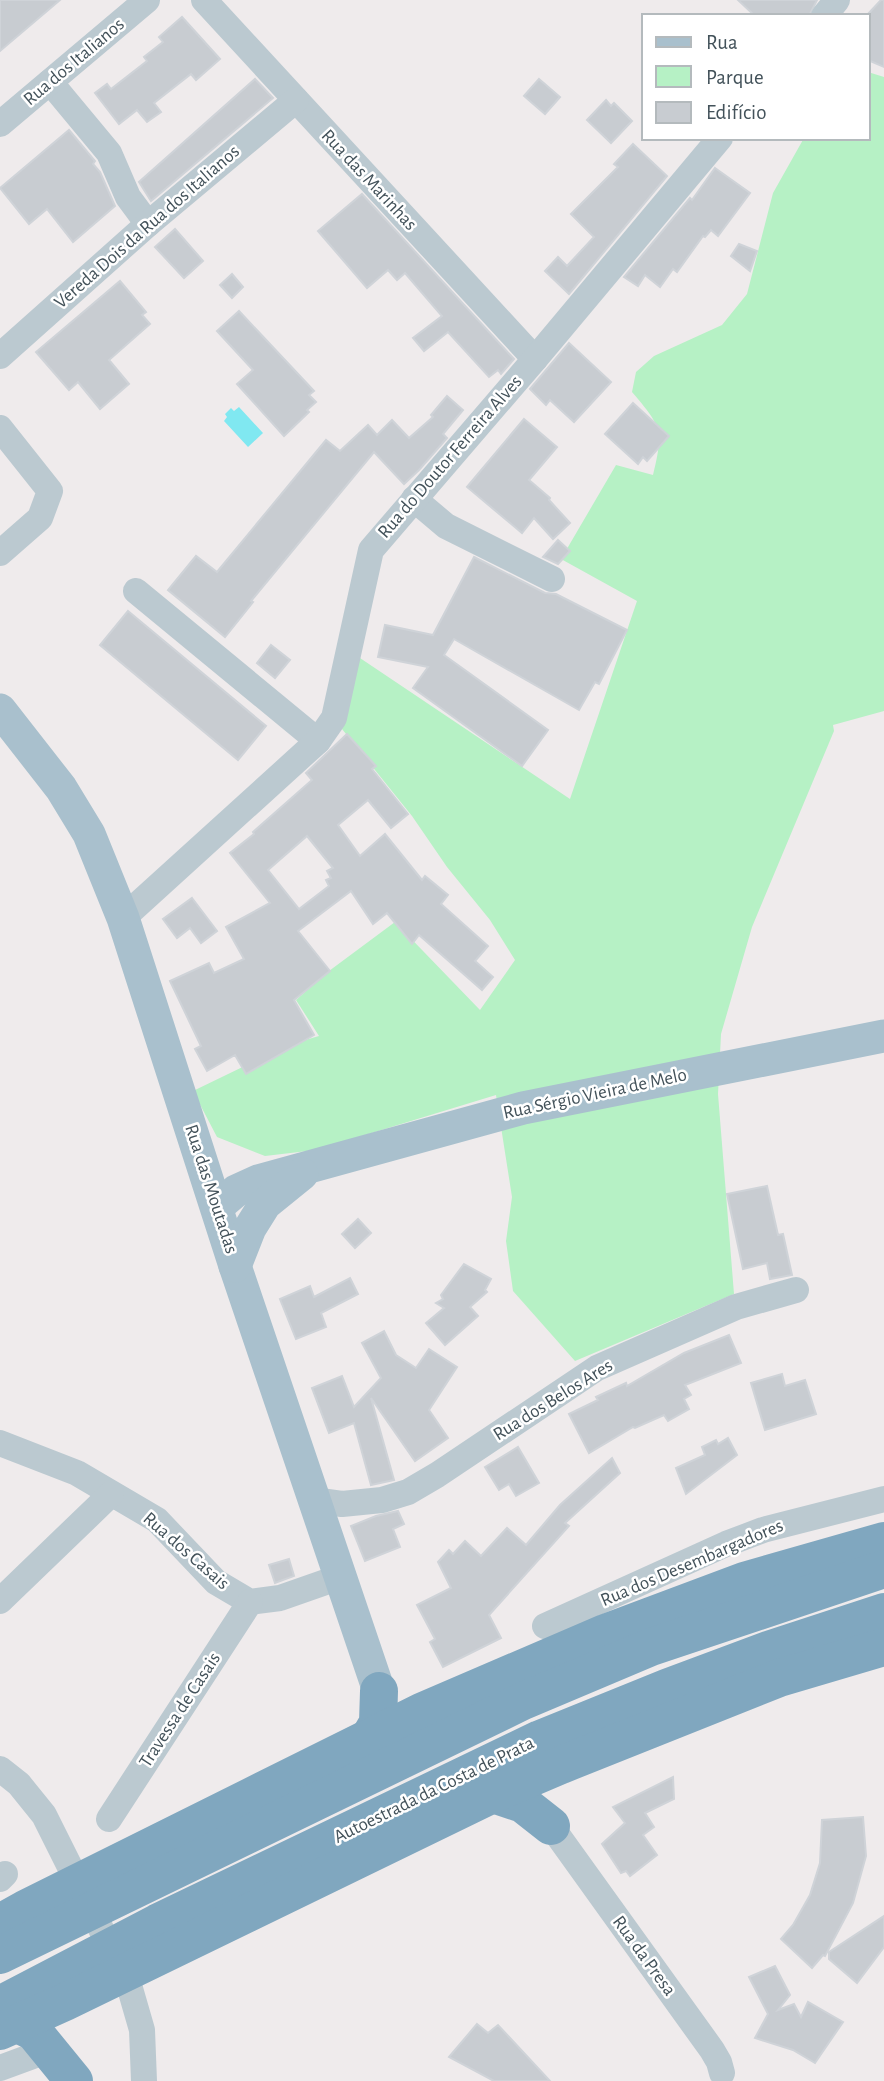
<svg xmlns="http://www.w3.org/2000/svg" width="884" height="2081" font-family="'Alegreya Sans',sans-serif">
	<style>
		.green { fill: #b6f1c5 }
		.water { fill: #80e8f1 }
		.building { fill: #c8ccd1; stroke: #cfd3d8; stroke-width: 2; fill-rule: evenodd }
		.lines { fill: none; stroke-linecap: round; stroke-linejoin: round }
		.minor { stroke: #bbc9d0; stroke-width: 26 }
		.major { stroke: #a9c0cd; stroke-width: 33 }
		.highway { stroke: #80a7bf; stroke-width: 38 }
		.labels { text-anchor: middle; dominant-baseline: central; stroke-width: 5; stroke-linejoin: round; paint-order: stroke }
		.street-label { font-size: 19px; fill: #43525a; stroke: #fff }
	</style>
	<rect width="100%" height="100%" fill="#efebec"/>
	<path class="green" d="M868 72 884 77V711L833 725 834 731 752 927 721 1034 718 1094 734 1294 575 1361 513 1291 506 1241 512 1197 496 1095 316 1150 265 1156 217 1137 193 1091 288 1045 319 1036 296 1000 329 971 395 922 480 1010 515 960 490 920 447 867 412 816 342 729 357 656 570 799 637 601 561 559 616 465 653 475C664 430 661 426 632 392L636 372 654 356 722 325 747 294 773 193 804 138H868Z"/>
	<path class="water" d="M239 407 263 433 248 447 224 421 227 417 225 414 231 408 234 411Z"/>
	<g class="building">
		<path d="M0 0H60L0 51Z"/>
		<path d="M738 0H817L809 16H755Z"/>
		<path d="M881 0H884V67L868 60V14Z"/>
		<path d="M182 17 220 59 196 80 191 74 154 103 161 112 147 122 137 110 119 124 95 93 107 84 111 89 147 61 144 57 163 42 159 37Z"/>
		<path d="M255 79 273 98 151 201 139 182Z"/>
		<path d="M539 79 560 97 545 114 524 96Z"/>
		<path d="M606 100 611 106 614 103 632 121 611 143 587 120Z"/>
		<path d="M69 130 95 161 93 164 100 172 115 206 73 242 47 209 29 224 0 188Z"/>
		<path d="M633 144 667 176 569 294 545 271 558 257 567 266 594 237 571 214 618 167 614 164Z"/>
		<path d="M715 168 750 193 718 236 711 230 705 237 703 236 677 272 673 269 660 287 645 275 638 286 624 277 690 198 692 200Z"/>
		<path d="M362 194 514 359 501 374 498 370 489 377 448 332 424 351 413 338 442 316 405 273 397 280 388 270 367 288 318 231Z"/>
		<path d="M175 229 203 261 184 278 155 247Z"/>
		<path d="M739 244 757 251 750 271 731 256Z"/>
		<path d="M232 274 243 287 232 298 220 285Z"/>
		<path d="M120 281 146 312 142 315 150 324 109 360 129 384 100 409 78 382 69 390 36 352Z"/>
		<path d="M239 311 314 391 309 395 316 402 307 410 309 412 284 436 237 384 253 370 217 331Z"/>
		<path d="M569 343 611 382 574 422 550 400 546 405 530 389Z"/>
		<path d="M447 396 463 410 443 434 447 438 419 470 404 484 374 452 251 601 253 602 225 637 168 590 196 556 217 572 326 440 340 451 368 425 377 435 392 420 409 438 433 417 431 415Z"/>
		<path d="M633 403 669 436 647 461 643 457 638 464 605 434Z"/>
		<path d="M524 419 557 447 529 480 550 498 549 500 570 523 553 539 534 518 522 533 467 487Z"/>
		<path d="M558 540 570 551 558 564 543 557Z"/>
		<path d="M474 557 545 593 556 594 627 630 599 684 595 682 579 710 454 639 444 655 548 730 522 766 413 688 428 667 378 657 385 625 433 635Z"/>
		<path d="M128 611 266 726 238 760 100 645Z"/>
		<path d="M271 645 290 660 275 678 257 663Z"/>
		<path d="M347 734 376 766 372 769 408 814 391 828 368 800 338 825 360 856 385 834 422 880 425 876 448 895 441 904 488 946 475 961 493 977 482 990 419 935 412 944 387 913 373 924 351 891 298 931 330 971 294 1000 314 1035 246 1074 235 1055 207 1071 195 1049 201 1046 170 981 209 963 214 973 244 959 226 927 270 903 230 853 254 834 253 832 312 780 306 773ZM307 836 333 868 327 871 331 878 326 880 329 886 299 909 268 870Z"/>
		<path d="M192 898 217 931 201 943 190 928 177 938 163 919Z"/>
		<path d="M767 1186 778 1235 783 1234 792 1275 770 1279 767 1263 743 1269 727 1194Z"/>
		<path d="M358 1219 371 1233 355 1248 342 1234Z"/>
		<path d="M464 1264 491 1279 485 1290 487 1292 470 1307 478 1316 445 1345 426 1323 444 1308 436 1303 443 1299 441 1295Z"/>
		<path d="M350 1278 358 1294 321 1313 326 1327 296 1339 280 1299 310 1286 314 1297Z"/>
		<path d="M384 1331 396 1355 416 1368 429 1349 457 1367 429 1410 448 1438 415 1461 371 1398 394 1480 371 1485 354 1423 329 1433 312 1388 342 1376 354 1407 381 1378 362 1343Z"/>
		<path d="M729 1335 741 1363 685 1385 691 1395 684 1399 689 1409 668 1421 664 1415 635 1428 633 1427 589 1453 569 1414 598 1400 596 1397 626 1383 627 1386 684 1353Z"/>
		<path d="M782 1374 785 1386 805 1380 816 1414 765 1430 751 1383Z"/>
		<path d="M728 1438 737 1455 686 1494 676 1468 705 1455 702 1447 716 1440 718 1444Z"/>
		<path d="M518 1447 539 1483 516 1496 509 1484 499 1490 485 1467Z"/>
		<path d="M612 1458 620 1473 565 1523 569 1526 489 1615 501 1638 443 1667 430 1642 435 1639 417 1605 451 1588 438 1562 449 1550 453 1554 465 1541 481 1556 507 1528 526 1545 560 1505Z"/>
		<path d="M398 1511 404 1524 393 1529 400 1547 365 1561 351 1526 376 1516Z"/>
		<path d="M289 1559 294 1576 275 1583 269 1565Z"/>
		<path d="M673 1777 674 1799 645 1813 654 1827 643 1835 657 1855 630 1876 626 1871 621 1873 602 1844 625 1823 613 1807Z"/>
		<path d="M863 1817 866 1856 853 1903 825 1956 823 1955 812 1968 781 1939 793 1925 810 1895 820 1863 822 1820Z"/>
		<path d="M884 1916V1947L857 1983 829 1959V1952Z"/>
		<path d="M775 1966 790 1995 778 2010 794 2004 801 2017 808 2002 843 2022 815 2063 793 2050 755 2038 768 2014 749 1977Z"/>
		<path d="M477 2024 488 2033 498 2025 550 2081H494L449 2057Z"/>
	</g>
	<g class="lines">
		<g class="minor">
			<path d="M204 0 535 359"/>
			<path d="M824 16 837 0"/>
			<path d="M50 82 109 153 128 197 148 224"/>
			<path d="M0 124 147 0"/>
			<path d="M0 356 148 224 296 100"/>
			<path d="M0 428 50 491 40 518 0 553"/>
			<path d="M414 499 446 526 552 579"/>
			<path d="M136 591 318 741"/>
			<path d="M123 918 318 741 334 718 371 550 535 359 720 138"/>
			<path d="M0 1443 77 1473 157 1520 216 1582 250 1602 280 1598 340 1577"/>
			<path d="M313 1500 342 1504 382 1500 408 1492 437 1475 597 1368 736 1307 796 1290"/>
			<path d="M0 1601 111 1494"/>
			<path d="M545 1626 726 1544 763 1530 884 1499"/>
			<path d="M0 1769 19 1784 44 1815 129 1985 142 2030 144 2081"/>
			<path d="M109 1819 250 1602"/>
			<path d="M551 1826 712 2050 719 2062 722 2073"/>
			<path d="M0 1879 5 1874"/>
			<path d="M0 2068 49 2050"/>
		</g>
		<g class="major">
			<path d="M0 710 61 788 89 834 123 918 235 1266 379 1691"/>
			<path d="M217 1207 236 1191 258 1181 523 1108 884 1036"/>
			<path d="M235 1266 250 1228 265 1204 302 1174"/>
		</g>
		<g class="highway">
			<path d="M368 1740 378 1723 379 1691"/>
			<path d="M493 1794 523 1804 551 1826"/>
			<path d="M0 1923 25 1909 421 1712 605 1633 744 1581 884 1541"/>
			<path d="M0 1955 523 1701 651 1647 884 1569"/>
			<path d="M0 2005 157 1923 540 1739 666 1688 771 1649 884 1612"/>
			<path d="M18 2024 34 2032 74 2081"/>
			<path d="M0 2031 65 2002 493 1794 561 1765 779 1678 884 1647"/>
		</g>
	</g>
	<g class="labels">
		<g class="street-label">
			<text transform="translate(74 62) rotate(-40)">Rua dos Italianos</text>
			<text transform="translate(369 180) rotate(47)">Rua das Marinhas</text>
			<text transform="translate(147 227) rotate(-41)">Vereda Dois da Rua dos Italianos</text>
			<text transform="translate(450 457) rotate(-49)">Rua do Doutor Ferreira Alves</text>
			<text transform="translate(595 1094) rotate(-12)">Rua Sérgio Vieira de Melo</text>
			<text transform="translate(211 1189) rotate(72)">Rua das Moutadas</text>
			<text transform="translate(553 1400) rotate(-32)">Rua dos Belos Ares</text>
			<text transform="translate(186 1551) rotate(41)">Rua dos Casais</text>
			<text transform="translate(692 1563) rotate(-23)">Rua dos Desembargadores</text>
			<text transform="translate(180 1710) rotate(-57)">Travessa de Casais</text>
			<text transform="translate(434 1790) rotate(-26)">Autoestrada da Costa de Prata</text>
			<text transform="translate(644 1956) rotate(54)">Rua da Presa</text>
		</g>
	</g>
	<rect x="642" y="14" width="228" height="126" fill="#ffffff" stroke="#b4babd" stroke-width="2"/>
	<rect x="656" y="37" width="35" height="10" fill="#a9c0cd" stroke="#b4babd" stroke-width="2"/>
	<text x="706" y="49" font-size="21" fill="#43525a">Rua</text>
	<rect x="656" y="66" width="35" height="21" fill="#b6f1c5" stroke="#b4babd" stroke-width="2"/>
	<text x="706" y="84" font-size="21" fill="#43525a">Parque</text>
	<rect x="656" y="102" width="35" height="21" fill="#c8ccd1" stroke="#b4babd" stroke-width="2"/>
	<text x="706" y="119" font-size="21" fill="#43525a">Edifício</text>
</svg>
